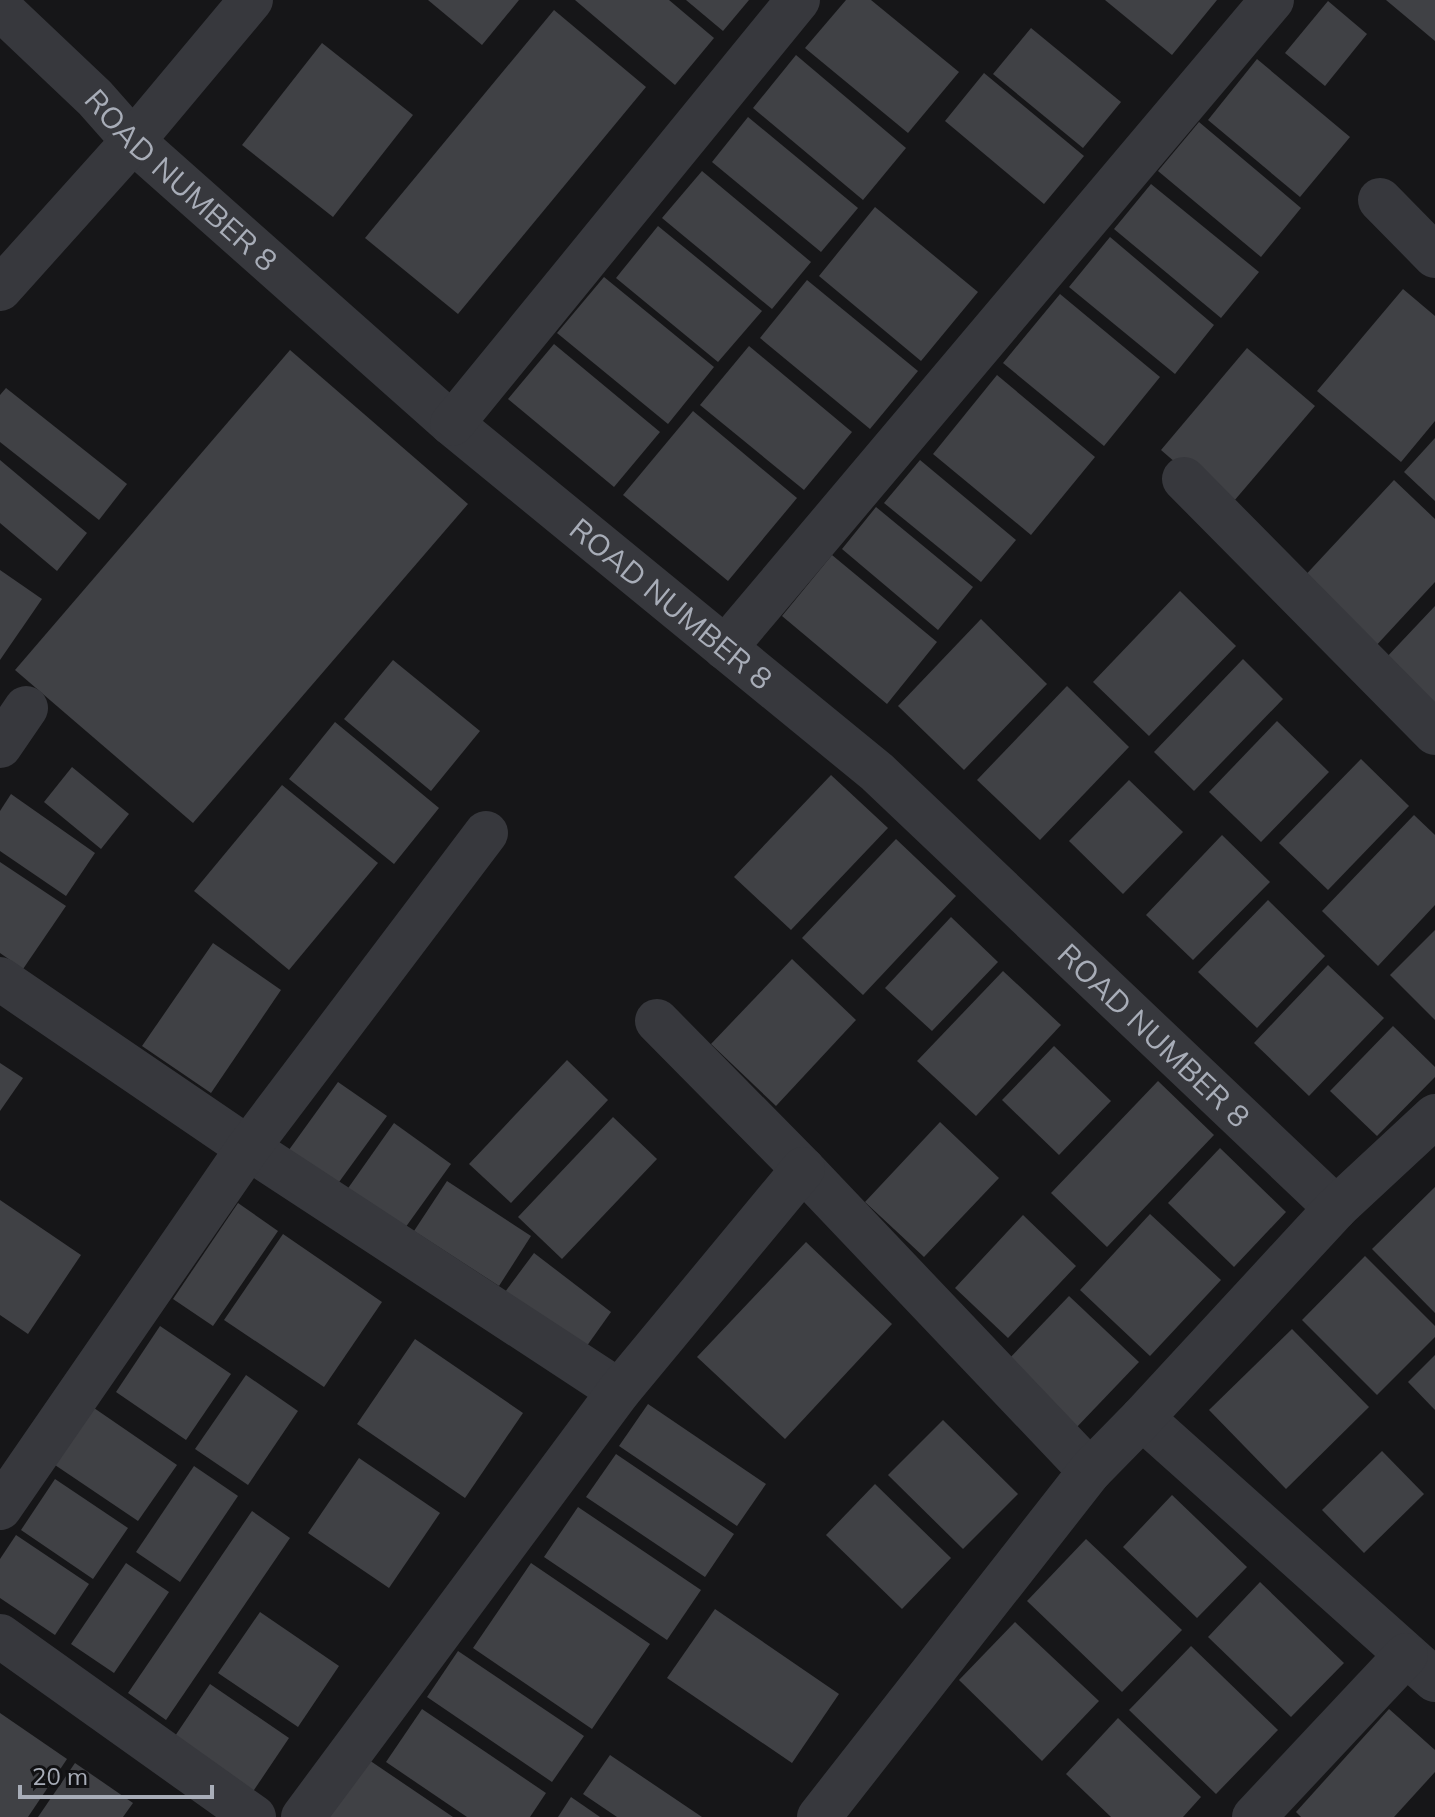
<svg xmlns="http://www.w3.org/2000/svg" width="1435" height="1817" font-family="Mulish,sans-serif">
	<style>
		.building { fill: #404145 }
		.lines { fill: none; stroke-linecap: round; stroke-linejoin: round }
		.minor { stroke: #37383d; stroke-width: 44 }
		.labels { text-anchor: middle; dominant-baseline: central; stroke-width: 8; stroke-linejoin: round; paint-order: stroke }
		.street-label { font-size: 30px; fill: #a8adb8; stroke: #111113 }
	</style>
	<rect width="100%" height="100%" fill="#161618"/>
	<g class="building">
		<path d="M428 0H519L482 45Z"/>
		<path d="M575 0H669L714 38 675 85Z"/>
		<path d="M686 0H749L723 31Z"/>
		<path d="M846 0H871L959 72 908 133 805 48Z"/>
		<path d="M1105 0H1217L1172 55Z"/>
		<path d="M1386 0H1435V41Z"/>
		<path d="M1328 1 1367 34 1325 86 1285 53Z"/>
		<path d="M554 10 646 87 458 314 365 238Z"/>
		<path d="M1031 28 1121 102 1083 148 993 74Z"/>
		<path d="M322 43 413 115 333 217 242 145Z"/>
		<path d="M796 55 906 148 863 200 753 108Z"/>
		<path d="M1257 59 1350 137 1300 197 1208 120Z"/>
		<path d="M984 73 1084 156 1044 204 945 121Z"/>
		<path d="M748 117 858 208 821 252 712 162Z"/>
		<path d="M1199 122 1301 208 1261 257 1158 171Z"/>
		<path d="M702 171 811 262 772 309 662 218Z"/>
		<path d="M1151 184 1259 272 1221 318 1114 229Z"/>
		<path d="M875 207 978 292 921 361 819 276Z"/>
		<path d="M658 226 762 311 718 362 616 278Z"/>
		<path d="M1110 237 1214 325 1175 374 1069 287Z"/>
		<path d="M604 277 714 367 668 424 557 333Z"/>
		<path d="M807 280 918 371 870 429 760 338Z"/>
		<path d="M1403 289 1435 316V421L1401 462 1317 391Z"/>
		<path d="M1060 294 1160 377 1104 446 1003 363Z"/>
		<path d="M554 344 660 432 614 487 508 399Z"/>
		<path d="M749 346 852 432 804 490 700 405Z"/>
		<path d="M1247 348 1315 406 1228 508 1161 450Z"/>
		<path d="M290 350 468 504 193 823 15 670Z"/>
		<path d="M997 375 1095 457 1031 535 933 454Z"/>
		<path d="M6 388 127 484 99 520 0 442V395Z"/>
		<path d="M693 411 797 498 728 581 623 495Z"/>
		<path d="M1435 438V501L1404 472Z"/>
		<path d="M0 460 87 533 57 571 0 523Z"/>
		<path d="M920 460 1016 540 981 582 884 503Z"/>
		<path d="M1394 480 1435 519V582L1373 649 1300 581Z"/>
		<path d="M876 507 973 587 938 630 842 549Z"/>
		<path d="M832 555 937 642 887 704 782 616Z"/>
		<path d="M0 570 42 599 0 660Z"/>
		<path d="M1180 591 1236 646 1149 736 1093 682Z"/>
		<path d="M1435 606V708L1384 660Z"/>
		<path d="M981 619 1047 684 964 770 898 706Z"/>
		<path d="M1243 659 1283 699 1194 791 1154 752Z"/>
		<path d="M393 660 480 731 431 791 344 719Z"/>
		<path d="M1067 686 1129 747 1040 840 977 780Z"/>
		<path d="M1277 721 1329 772 1261 842 1209 792Z"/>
		<path d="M335 722 439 808 394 864 289 779Z"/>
		<path d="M1361 759 1409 806 1328 890 1279 843Z"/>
		<path d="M72 767 129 814 101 849 44 802Z"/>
		<path d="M831 775 888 828 791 930 734 877Z"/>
		<path d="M1129 780 1183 832 1123 894 1069 841Z"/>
		<path d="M282 785 378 863 289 970 194 891Z"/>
		<path d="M11 794 95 853 66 896 0 851V811Z"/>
		<path d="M1414 815 1435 835V905L1378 966 1322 911Z"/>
		<path d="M1222 835 1270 882 1193 960 1146 915Z"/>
		<path d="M896 839 956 896 863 995 802 938Z"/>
		<path d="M0 862 66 906 23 969 0 953Z"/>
		<path d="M1268 900 1325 956 1257 1028 1198 972Z"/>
		<path d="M951 917 998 962 932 1031 885 988Z"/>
		<path d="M1435 930V1020L1390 975Z"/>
		<path d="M213 943 281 990 211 1093 142 1046Z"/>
		<path d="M792 959 856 1020 776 1106 711 1044Z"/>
		<path d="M1328 965 1384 1018 1309 1096 1254 1043Z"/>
		<path d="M1003 971 1061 1025 976 1116 917 1061Z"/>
		<path d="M1393 1026 1435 1067V1077L1377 1136 1330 1091Z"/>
		<path d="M1054 1046 1111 1101 1059 1155 1002 1100Z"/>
		<path d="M567 1060 608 1100 511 1203 469 1164Z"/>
		<path d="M0 1063 23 1078 0 1111Z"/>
		<path d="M1158 1081 1214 1135 1107 1247 1051 1193Z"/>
		<path d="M338 1082 387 1116 334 1189 286 1154Z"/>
		<path d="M613 1117 657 1159 562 1259 518 1217Z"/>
		<path d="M940 1122 999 1178 924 1257 865 1202Z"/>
		<path d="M394 1123 451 1164 400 1235 344 1194Z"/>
		<path d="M1220 1148 1286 1212 1234 1267 1168 1203Z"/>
		<path d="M447 1181 531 1236 499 1286 414 1231Z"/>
		<path d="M1435 1187V1313L1372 1249Z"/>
		<path d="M0 1200 81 1255 28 1334 0 1315Z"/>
		<path d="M238 1203 278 1231 213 1326 173 1299Z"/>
		<path d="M1150 1214 1221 1280 1150 1356 1080 1290Z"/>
		<path d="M1023 1215 1076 1266 1008 1338 955 1288Z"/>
		<path d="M283 1234 382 1302 324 1387 224 1320Z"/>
		<path d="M806 1242 892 1324 785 1439 697 1357Z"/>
		<path d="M534 1253 611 1312 584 1350 505 1292Z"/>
		<path d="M1365 1256 1435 1326V1337L1377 1395 1302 1320Z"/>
		<path d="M1069 1296 1139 1362 1075 1429 1005 1363Z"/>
		<path d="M160 1326 231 1374 186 1440 116 1392Z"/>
		<path d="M1292 1329 1369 1407 1286 1489 1209 1410Z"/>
		<path d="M415 1339 523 1413 465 1498 357 1424Z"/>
		<path d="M1435 1355V1410L1408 1382Z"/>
		<path d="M246 1375 298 1411 248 1485 195 1449Z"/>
		<path d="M648 1404 766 1484 737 1526 619 1446Z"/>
		<path d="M94 1408 177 1465 138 1521 55 1465Z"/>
		<path d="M943 1420 1018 1494 963 1549 888 1475Z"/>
		<path d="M1382 1451 1424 1494 1364 1553 1322 1510Z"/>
		<path d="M616 1454 734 1534 705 1577 586 1497Z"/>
		<path d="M359 1458 440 1513 389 1588 308 1533Z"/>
		<path d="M194 1466 238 1496 180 1582 136 1552Z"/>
		<path d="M55 1479 128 1528 93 1579 21 1530Z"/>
		<path d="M875 1484 951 1558 902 1609 826 1535Z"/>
		<path d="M1172 1495 1247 1567 1197 1618 1123 1547Z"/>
		<path d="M578 1507 701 1590 667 1640 544 1557Z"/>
		<path d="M252 1511 290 1538 166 1720 128 1693Z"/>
		<path d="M16 1535 89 1584 55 1635 0 1598V1559Z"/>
		<path d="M1086 1539 1182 1630 1122 1692 1027 1601Z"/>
		<path d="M126 1563 169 1592 114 1673 71 1644Z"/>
		<path d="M531 1563 650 1644 592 1729 473 1648Z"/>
		<path d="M1260 1582 1344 1663 1291 1717 1208 1637Z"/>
		<path d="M715 1609 839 1694 792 1763 667 1678Z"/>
		<path d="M260 1612 339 1666 298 1727 218 1673Z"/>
		<path d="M1015 1622 1099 1701 1042 1761 959 1680Z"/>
		<path d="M1191 1646 1278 1730 1216 1794 1129 1710Z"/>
		<path d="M458 1651 584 1736 552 1782 427 1697Z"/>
		<path d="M210 1684 289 1738 252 1793 173 1739Z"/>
		<path d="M422 1709 546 1793 530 1817H467L386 1762Z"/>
		<path d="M1389 1709 1435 1750V1772L1394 1817H1301L1296 1812Z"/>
		<path d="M0 1713 67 1759 28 1817H0Z"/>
		<path d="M1118 1718 1201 1797 1183 1817H1111L1066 1774Z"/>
		<path d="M610 1755 702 1817H617L583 1794Z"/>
		<path d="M369 1760 453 1817H329Z"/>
		<path d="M75 1763 133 1803 123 1817H38Z"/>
		<path d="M571 1797 600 1817H558Z"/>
	</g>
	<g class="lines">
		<g class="minor">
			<path id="s1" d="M0 8 95 98 133 141 452 424 877 772 1336 1208"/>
			<path d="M1380 200 1435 256"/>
			<path d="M0 289 133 141 251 0"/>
			<path d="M452 424 798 0"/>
			<path d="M1184 479 1435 733"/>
			<path d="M725 648 1272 0"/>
			<path d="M0 746 26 708"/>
			<path d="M0 979 248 1148 619 1391"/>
			<path d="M657 1021 803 1169 1090 1471"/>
			<path d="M1142 1418 1435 1680"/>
			<path d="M0 1508 248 1148 486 833"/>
			<path d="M0 1636 254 1817"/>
			<path d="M303 1817 619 1391 803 1169"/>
			<path d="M819 1817 1090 1471 1142 1418 1336 1208 1435 1116"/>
			<path d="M1254 1817 1406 1655"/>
		</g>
	</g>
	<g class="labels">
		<g class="street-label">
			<text stroke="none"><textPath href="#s1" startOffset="250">ROAD NUMBER 8</textPath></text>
			<text stroke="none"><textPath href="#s1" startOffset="898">ROAD NUMBER 8</textPath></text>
			<text stroke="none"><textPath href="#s1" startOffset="1546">ROAD NUMBER 8</textPath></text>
		</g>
	</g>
	<path d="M20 1785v12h192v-12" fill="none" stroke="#a8adb8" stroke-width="4"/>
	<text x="32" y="1785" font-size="24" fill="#a8adb8" stroke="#111113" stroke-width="6" paint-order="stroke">20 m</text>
</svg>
